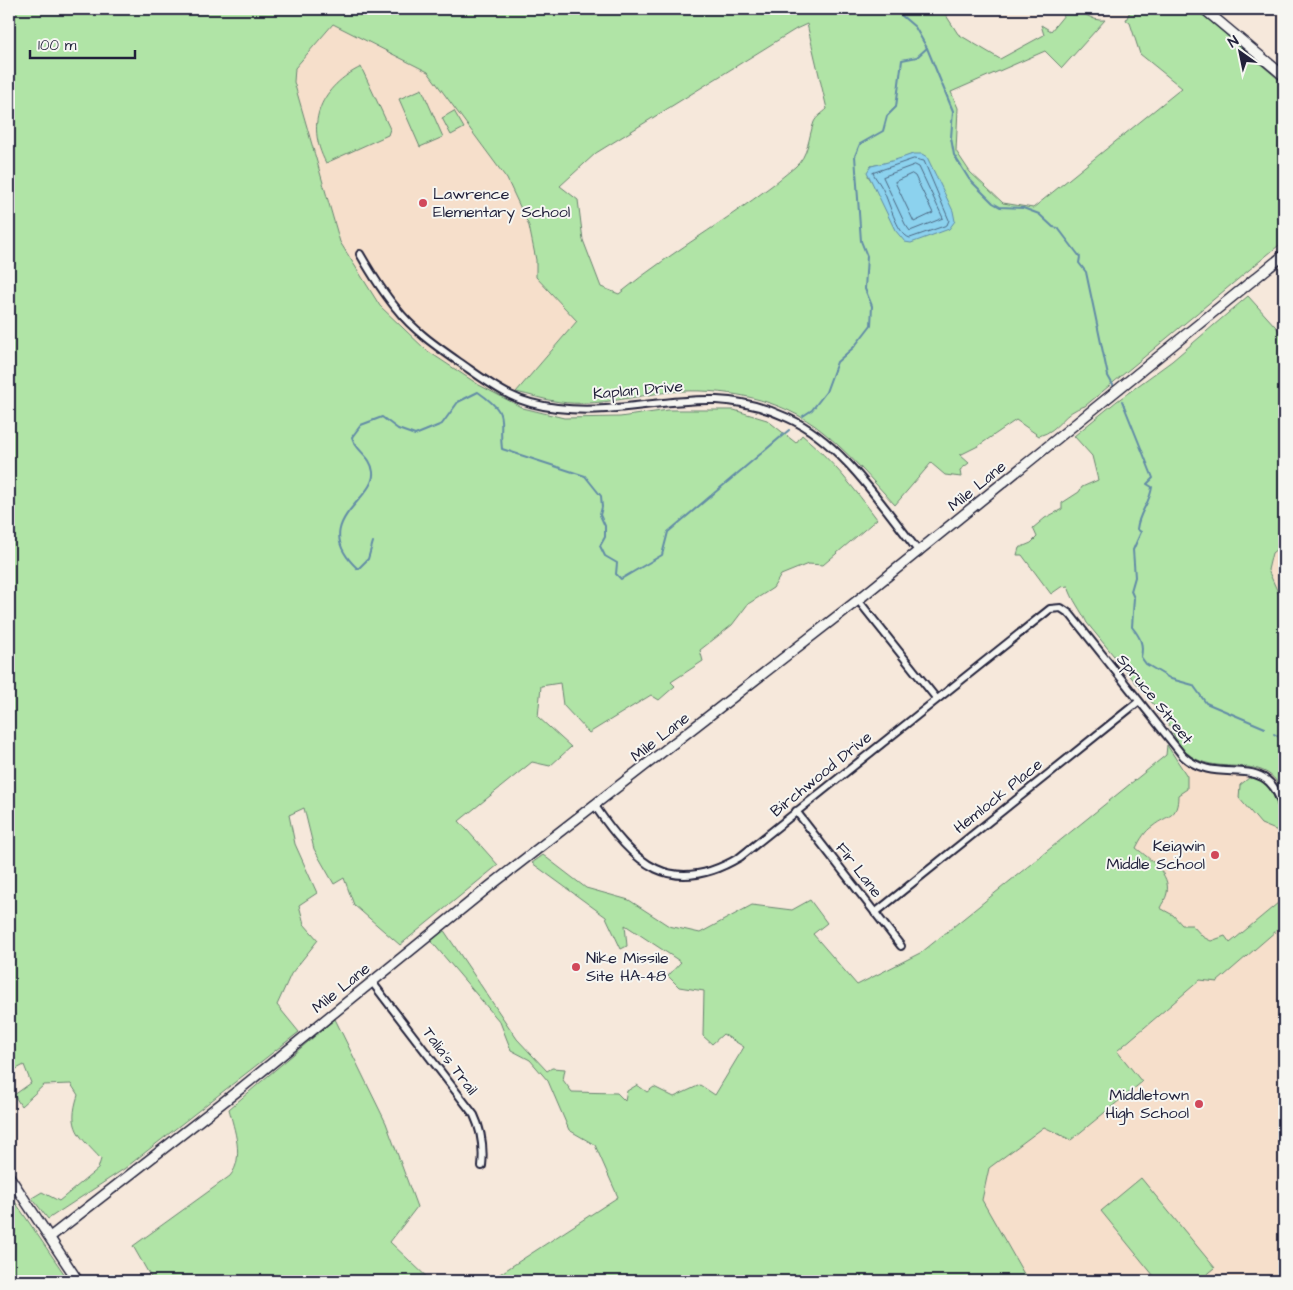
<svg xmlns="http://www.w3.org/2000/svg" width="1293" height="1290" font-family="'Architects Daughter',sans-serif">
	<style>
		.built { fill: #f6dfcb }
		.green { fill: #b0e4a6; stroke: #698370; fill-rule: evenodd }
		.water { fill: #8cd2ee; stroke: #628ca6 }
		.lines { fill: none; stroke-linecap: round; stroke-linejoin: round }
		.shore { stroke: #4c6883; stroke-width: 1 }
		.stream { stroke: #628ca6; stroke-width: 2 }
		.street-casing { stroke: #22223b; stroke-width: 10 }
		.secondary-casing { stroke: #22223b; stroke-width: 12 }
		.street { stroke: #f6f6f2; stroke-width: 6 }
		.secondary { stroke: #f6f6f2; stroke-width: 9 }
		.poi-dot { fill: #d1495b; stroke: #f6f6f2; stroke-width: 2 }
		.labels { text-anchor: middle; dominant-baseline: central; stroke-width: 4; stroke-linejoin: round; paint-order: stroke }
		.poi-label { font-size: 16px; fill: #22223b; stroke: #f6f6f2; text-anchor: start }
		.street-label { font-size: 16px; fill: #22223b; stroke: #f6f6f2 }
	</style>
	<rect width="100%" height="100%" fill="#f6e8db"/>
	<filter id="ink" filterUnits="userSpaceOnUse"><feTurbulence type="fractalNoise" baseFrequency=".02" numOctaves="2"/><feDisplacementMap in="SourceGraphic" scale="10" xChannelSelector="R" yChannelSelector="G"/><feConvolveMatrix kernelMatrix="1 2 1 2 8 2 1 2 1" color-interpolation-filters="sRGB"/></filter>
	<g filter="url(#ink)">
		<g class="built">
			<path d="M333 24 428 72 507 179 529 226 536 260V277L577 321 516 392 498 395 479 385 426 350 380 306 340 242 294 82 295 68Z"/>
			<path d="M1284 543V606L1268 570 1272 553Z"/>
			<path d="M1189 755 1210 764 1255 768 1267 772 1278 781 1284 797V898L1230 943 1220 940 1211 941 1203 937 1192 925H1182L1173 915 1160 908 1167 896 1136 848 1140 839 1153 826 1172 815 1178 795 1187 789V776L1179 764Z"/>
			<path d="M1284 924V1281H1028L982 1200 989 1168 1044 1127 1071 1140 1142 1082 1117 1052 1200 980 1217 982Z"/>
		</g>
		<g class="green">
			<path d="M9 9H942L958 34 1000 59 1044 35 1041 25 1051 31 1069 9C1083 9 1090 22 1105 20L1062 68 1045 51 951 92 958 108 956 151 970 172 1003 203 1033 208 1182 88 1140 54 1130 23 1126 20 1131 9H1196L1284 84V241L1085 406C1062 412 1061 430 1039 436L1016 420 978 446 960 455 969 463 960 470 961 477 945 475 931 463 895 505C872 480 849 453 823 432 782 398 721 387 669 392 634 396 596 407 560 402 545 400 530 395 516 392L577 321 536 277V260L529 226 507 179 428 72 333 24 295 68 294 82 340 242 380 306 426 350 479 385 523 408 564 418 620 417 668 410H734L767 420 796 443 802 435C832 460 854 488 877 519L823 565 808 564 781 575 773 588 748 604 732 625 700 650 703 661 671 682 675 686 659 700 651 695 589 733 563 705 560 683 541 686 538 717 571 747 550 766 532 762 459 821 498 865 400 945 354 905 344 878 334 884 314 849 304 808 289 815 295 844 317 893 299 905 304 924 318 940 291 974 277 1005 299 1032 124 1169 48 1219 32 1198 42 1192 59 1201 98 1169 101 1159C79 1135 67 1129 78 1095L71 1084 44 1085 21 1106 14 1095 31 1083 24 1065 9 1073ZM807 24 827 109C823 113 816 117 814 122 808 138 809 155 795 167 740 214 675 248 619 294L601 287 583 240 578 200 560 186 596 153 796 29ZM913 154 895 229 877 189 868 176 871 166 896 161Z"/>
			<path d="M361 67 390 129 388 135 326 163C304 122 322 86 361 67Z"/>
			<path d="M422 89 443 137 420 147 399 99Z"/>
			<path d="M454 111 464 128 451 135 442 118Z"/>
			<path d="M1248 296 1284 336V543L1272 553 1268 570 1284 606V797C1270 749 1223 778 1191 756 1179 748 1173 734 1167 721L1087 623C1081 610 1072 600 1068 586L1061 587 1051 594 1022 555H1017L1019 548 1031 543 1037 537 1033 528 1045 518 1062 509V503L1079 492 1082 487 1098 480 1092 456 1074 436 1117 401 1172 361Z"/>
			<path d="M1167 745 1187 776V789L1178 795C1178 819 1168 814 1153 826 1145 831 1140 840 1136 848 1150 859 1171 874 1167 893 1166 899 1162 903 1160 908L1173 915 1182 925H1192L1203 937 1211 941 1225 936 1230 943 1284 898V924L1217 982 1200 980 1117 1051 1142 1082 1071 1140 1044 1127 989 1168 982 1200 1028 1281H489L618 1197 595 1145 569 1130 548 1081 530 1060 511 1050 500 1022 431 941 443 929 517 1039 547 1071 552 1068 565 1069 563 1080 572 1092 617 1093 625 1101 627 1091 637 1085 647 1092 654 1087 674 1097 700 1085 715 1095 744 1047 723 1034 712 1044 703 1036 704 991 679 987 668 976 681 962 625 925 627 946 621 949 606 917 532 863 543 855 586 888 629 900 669 926 700 933 752 905 792 910 810 900 827 923 813 934 857 985 922 952 1166 755Z"/>
			<path d="M1249 778C1273 778 1278 805 1282 824L1278 831 1261 824 1239 798 1240 785Z"/>
			<path d="M335 1019 386 1123 417 1207 390 1242 431 1281H153L133 1246 230 1176C245 1158 234 1129 229 1109Z"/>
			<path d="M1141 1178 1215 1268 1199 1281H1158L1101 1211Z"/>
			<path d="M9 1193 69 1281H9Z"/>
		</g>
		<path class="water" d="M913 154H922L927 157 953 211 955 221 949 229 911 243 905 242 895 230 867 172 871 166C886 163 899 159 913 154Z"/>
		<g class="lines">
			<g class="shore">
				<path d="M914 159 924 161 949 220 947 225 910 238C896 234 889 199 881 186 879 182 875 178 873 173Z"/>
				<path d="M915 165 919 167 943 218 910 231 905 224 883 177Z"/>
				<path d="M912 174 915 176 933 213 914 222 895 182Z"/>
			</g>
			<g class="stream">
				<path d="M894 9 915 27 927 48 953 111 951 138 954 155 969 179 993 203 1000 207 1023 208 1039 214 1053 227 1058 228 1080 257 1079 263 1086 272 1108 376 1113 385"/>
				<path d="M1122 401 1153 478 1147 484 1152 487C1150 504 1139 511 1137 529L1141 532 1133 550 1135 577 1131 591 1134 598 1132 627C1140 637 1144 644 1141 657L1146 664 1171 679 1193 685 1206 703 1265 728"/>
				<path d="M803 416 812 410 826 392 837 362 854 347 871 325 872 306 865 289 867 256 861 241 855 156 860 144 883 131 887 116 896 107 902 60 917 57 927 48"/>
				<path d="M373 542 368 559 358 569C307 522 376 500 373 472 371 455 356 452 352 437L361 425 382 417 398 429 415 435 442 424 458 402 478 392C511 415 498 417 502 449L585 476 601 496 602 507 600 515 605 526V537L600 546 605 556 617 563 616 574 621 579 662 555 668 532 789 430"/>
				<path d="M1274 734 1284 740"/>
			</g>
			<g class="street-casing">
				<g id="street">
					<path d="M360 254C371 273 382 291 396 308 413 330 436 346 459 362 475 373 492 386 510 395 537 409 576 411 606 409 673 404 722 387 788 418 842 442 883 507 919 552"/>
					<path d="M858 600 936 698"/>
					<path d="M595 806C634 863 670 899 740 857L1050 609 1061 608 1070 614 1183 756C1220 790 1269 745 1284 813"/>
					<path d="M796 811 901 946"/>
					<path d="M875 913 1138 702"/>
					<path d="M372 982 474 1115C482 1132 484 1147 482 1166"/>
				</g>
			</g>
			<g class="secondary-casing">
				<g id="secondary">
					<path d="M1204 9 1284 76"/>
					<path d="M9 1176 78 1281"/>
					<path d="M50 1237 240 1089 490 886 858 600 1284 255"/>
				</g>
			</g>
			<use href="#street" class="street"/>
			<use href="#secondary" class="secondary"/>
		</g>
	</g>
	<g class="poi-dot">
		<circle cx="423" cy="203" r="5"/>
		<circle cx="1215" cy="855" r="5"/>
		<circle cx="576" cy="967" r="5"/>
		<circle cx="1199" cy="1104" r="5"/>
	</g>
	<g class="labels">
		<g class="poi-label">
			<text x="433" y="194">Lawrence<tspan x="433" dy="18">Elementary School</tspan></text>
			<text x="1205" y="846" text-anchor="end">Keigwin<tspan x="1205" dy="18">Middle School</tspan></text>
			<text x="586" y="958">Nike Missile<tspan x="586" dy="18">Site HA-48</tspan></text>
			<text x="1189" y="1095" text-anchor="end">Middletown<tspan x="1189" dy="18">High School</tspan></text>
		</g>
		<g class="street-label">
			<text transform="translate(638 390) rotate(-5)">Kaplan Drive</text>
			<text transform="translate(977 486) rotate(-39)">Mile Lane</text>
			<text transform="translate(1155 699) rotate(51)">Spruce Street</text>
			<text transform="translate(660 737) rotate(-38)">Mile Lane</text>
			<text transform="translate(821 774) rotate(-39)">Birchwood Drive</text>
			<text transform="translate(998 796) rotate(-39)">Hemlock Place</text>
			<text transform="translate(859 870) rotate(52)">Fir Lane</text>
			<text transform="translate(341 988) rotate(-39)">Mile Lane</text>
			<text transform="translate(450 1061) rotate(53)">Talia's Trail</text>
		</g>
	</g>
	<rect width="1293" height="1290" fill="none" stroke="#f6f6f2" stroke-width="30"/>
	<rect x="15" y="15" width="1263" height="1260" fill="none" stroke="#22223b" stroke-width="2" filter="url(#ink)"/>
	<g transform="translate(1240 52) rotate(327)" stroke="#f6f6f2" stroke-width="4" paint-order="stroke">
	<path d="M0-4L9 19L0 12L-9 19Z" fill="#22223b"/>
	<text y="-8" font-size="14" font-weight="bold" text-anchor="middle" fill="#22223b">N</text>
	</g>
	<path d="M30 50v8h105v-8" fill="none" stroke="#22223b" stroke-width="2.5"/>
	<text x="38" y="50" font-size="15" fill="#22223b" stroke="#f6f6f2" stroke-width="4" paint-order="stroke">100 m</text>
</svg>
